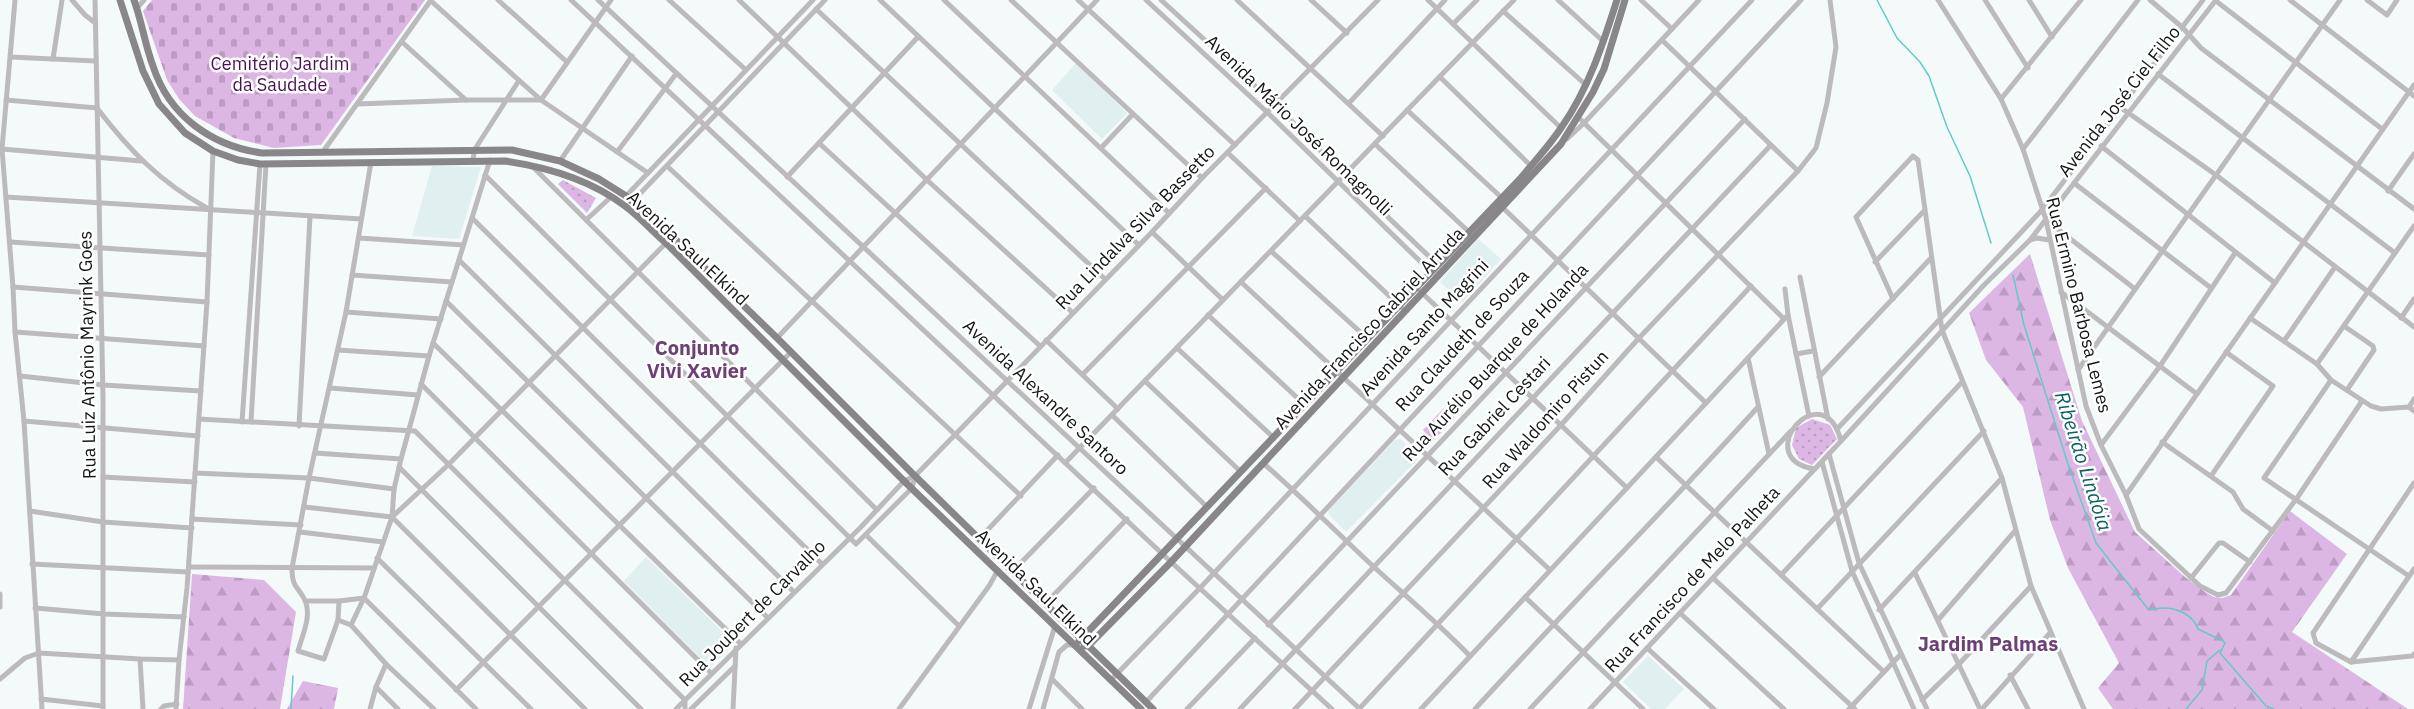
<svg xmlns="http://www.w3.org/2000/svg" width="2414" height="709" font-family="'IBM Plex Sans',sans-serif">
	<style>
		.built { fill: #e0efef }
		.grass { fill: url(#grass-dots) }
		.forest { fill: url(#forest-firs) }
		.cemetery { fill: url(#cemetery-stones) }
		.pitch { fill: #dcb7e4 }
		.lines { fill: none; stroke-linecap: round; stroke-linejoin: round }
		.stream { stroke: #65c9c9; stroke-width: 1.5 }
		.minor { stroke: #bcbabc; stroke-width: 5 }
		.major { stroke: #898689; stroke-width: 7 }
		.labels { text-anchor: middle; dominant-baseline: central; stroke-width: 5; stroke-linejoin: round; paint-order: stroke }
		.park-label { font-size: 18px; fill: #491055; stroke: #fff }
		.street-label { font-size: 18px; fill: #131515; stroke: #fff }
		.neighbourhood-label { font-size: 20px; font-weight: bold; fill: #6c4076; stroke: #fff }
		.water-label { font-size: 20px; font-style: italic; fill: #096263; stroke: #fff }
	</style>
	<defs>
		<pattern id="grass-dots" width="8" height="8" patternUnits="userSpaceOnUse" patternTransform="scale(1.5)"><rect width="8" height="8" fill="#dcb7e4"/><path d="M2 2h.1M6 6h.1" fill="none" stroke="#bc9cc3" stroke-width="1.8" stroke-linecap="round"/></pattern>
		<pattern id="forest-firs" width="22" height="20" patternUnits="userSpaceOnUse" patternTransform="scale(1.5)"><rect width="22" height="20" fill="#dcb7e4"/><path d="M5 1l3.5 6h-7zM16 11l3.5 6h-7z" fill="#bc9cc3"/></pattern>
		<pattern id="cemetery-stones" width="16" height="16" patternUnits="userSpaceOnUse" patternTransform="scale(1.5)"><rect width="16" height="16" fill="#dcb7e4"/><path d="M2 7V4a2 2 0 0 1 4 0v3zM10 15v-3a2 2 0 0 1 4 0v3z" fill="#bc9cc3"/></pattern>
	</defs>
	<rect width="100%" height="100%" fill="#f4fafa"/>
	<g class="built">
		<path d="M1076 63 1127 113 1102 139 1052 90Z"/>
		<path d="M432 166 481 167 459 239 412 236Z"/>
		<path d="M1478 239 1501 259 1463 302 1440 282Z"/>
		<path d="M1401 439 1418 459 1347 531 1344 530 1329 515 1328 511 1395 440Z"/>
		<path d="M646 557 734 643 710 668 624 581Z"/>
		<path d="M1648 656 1684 689 1665 709H1651L1623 682Z"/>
	</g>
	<g class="grass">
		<path d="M563 180 596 198 587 213 558 184Z"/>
		<path d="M1812 419 1830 425 1837 439 1812 465 1799 459 1792 445 1796 428Z"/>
	</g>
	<g class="forest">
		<path d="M2030 254 2082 421 2135 532 2185 577 2205 592 2214 597 2222 598 2231 595 2290 511 2347 554 2292 632 2408 709H2113L2098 688 2119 663 2068 568 2050 520 2023 407 1986 360 1969 313Z"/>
		<path d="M192 574 264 580 296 612 280 709H183Z"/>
		<path d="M303 681 338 688 334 709H287Z"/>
	</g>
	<path class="cemetery" d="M152 0H425L321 145 274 148 234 138 195 116 179 99 167 80 143 11Z"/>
	<path class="pitch" d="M1444 408 1455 418 1433 441 1423 430Z"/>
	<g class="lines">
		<g class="stream">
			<path d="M1877 0 1897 38 1920 62 1929 76 1947 127 1970 176 1991 243"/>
			<path d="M2013 275 2024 325 2068 464 2096 543 2148 609C2154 610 2157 608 2163 608 2178 608 2193 615 2198 629L2223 641 2225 643 2220 653 2266 706 2274 709"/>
			<path d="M291 709 293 676"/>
			<path d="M2186 709 2202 690 2207 661 2220 650"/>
		</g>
		<g class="minor">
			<path d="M15 0 2 149 13 287 15 332 24 421 42 709"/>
			<path d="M72 0 85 15 94 22"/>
			<path d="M95 0 103 397V709"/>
			<path d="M498 0 567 62"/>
			<path d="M571 0 1171 562 1332 709"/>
			<path d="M598 0C852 236 1104 474 1360 709"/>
			<path d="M669 0 746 70"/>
			<path d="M739 0 927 180 1073 313"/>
			<path d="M880 0 1139 245"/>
			<path d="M944 0 1169 213"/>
			<path d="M1011 0 1202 178"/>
			<path d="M1078 0 1235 145"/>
			<path d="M1146 0 1268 113 1431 272"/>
			<path d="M1161 0 1276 105 1344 175 1438 265"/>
			<path d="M1237 0 1383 136"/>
			<path d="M1311 0 1347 33"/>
			<path d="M1428 0 1561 128"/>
			<path d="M1558 0 1604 42"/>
			<path d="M1641 0 1672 29"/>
			<path d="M1938 0 2001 99 2023 149 2046 220 2086 406 2101 445 2126 495 2139 529 2200 586 2218 595 2226 593 2297 498 2362 401"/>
			<path d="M1985 0 2028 68"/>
			<path d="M2029 0 2052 37"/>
			<path d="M2150 0 2182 27 2201 48 2414 209"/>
			<path d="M2290 0 2414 96"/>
			<path d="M2367 0 2387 15 2397 0"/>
			<path d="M431 1 541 100 648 173"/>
			<path d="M2216 1 2382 129"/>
			<path d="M137 8 144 0"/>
			<path d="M816 9 1105 279"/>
			<path d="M1503 11 1586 85"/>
			<path d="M1453 24 1477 0"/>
			<path d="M1662 40 1798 171"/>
			<path d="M402 42 466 100"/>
			<path d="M11 57 95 61"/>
			<path d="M53 59 62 0"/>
			<path d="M2158 74 2395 253"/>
			<path d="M1440 77 1531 166"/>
			<path d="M2001 99 2081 0"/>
			<path d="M6 100 97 108C129 150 160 182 207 208"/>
			<path d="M1349 103 1445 0"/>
			<path d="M357 104 466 100H541L611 0"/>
			<path d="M2120 107 2216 175 2414 327"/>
			<path d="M1407 110 1502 198"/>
			<path d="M1578 117 1784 319"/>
			<path d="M1567 139 1583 124 1699 0"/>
			<path d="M819 143 1040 346"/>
			<path d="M1375 144 1469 232"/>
			<path d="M2101 146 2275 283"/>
			<path d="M1101 148 1133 114"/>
			<path d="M2 149 141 161"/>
			<path d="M2023 149 2138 0"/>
			<path d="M617 152 676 74"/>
			<path d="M322 153 431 0"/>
			<path d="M1228 153 1300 221"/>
			<path d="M473 159 475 149 518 82"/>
			<path d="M560 161 632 56"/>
			<path d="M532 166 877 510"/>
			<path d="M667 166 1021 496"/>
			<path d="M485 175 856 544 912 488 915 476"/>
			<path d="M787 177 918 37"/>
			<path d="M2074 183 2211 288"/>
			<path d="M2388 191 2414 154"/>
			<path d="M626 196 813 0"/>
			<path d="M6 197 361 219"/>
			<path d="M633 201 825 0"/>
			<path d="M1500 205 1706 403"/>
			<path d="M1305 216 1402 308"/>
			<path d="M472 218 822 564"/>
			<path d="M586 220 611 197"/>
			<path d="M2046 220 2135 289"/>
			<path d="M1152 232 1223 300"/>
			<path d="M359 238 463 245"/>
			<path d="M2030 240 2037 238 2049 240"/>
			<path d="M10 242 209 255"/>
			<path d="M1271 251 1368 339"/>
			<path d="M459 260 794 592"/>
			<path d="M1875 262 1924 211"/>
			<path d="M352 275 452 282"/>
			<path d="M1800 277 1828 419"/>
			<path d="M1241 282 1550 570"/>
			<path d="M13 287 207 302"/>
			<path d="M1785 289 1788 315 1809 416"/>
			<path d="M1420 291 1627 488"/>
			<path d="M2061 292 2197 394"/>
			<path d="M1893 299 1856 217 1913 156 1918 160 1942 330 2002 478 2031 586 2084 709"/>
			<path d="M446 301 768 618"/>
			<path d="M346 312 441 319"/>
			<path d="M1208 315 1305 405"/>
			<path d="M2250 318 2317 364 2331 380 2371 406 2381 409 2409 407 2414 411"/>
			<path d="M2401 318 2414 299"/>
			<path d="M2344 326 2373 346 2374 350 2347 390"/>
			<path d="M15 332 204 346"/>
			<path d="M777 338 1097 0"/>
			<path d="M1046 340 1118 409"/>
			<path d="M2284 341 2335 267"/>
			<path d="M433 343 741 644"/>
			<path d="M1177 348 1274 438"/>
			<path d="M338 350 429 356"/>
			<path d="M1796 354 1813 351"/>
			<path d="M1748 358 1769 454"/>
			<path d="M2317 364 2414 226"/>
			<path d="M2078 370 2340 0"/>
			<path d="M1083 374 1266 188"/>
			<path d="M20 376 103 385 201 391"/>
			<path d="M1819 377 1931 258"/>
			<path d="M2331 380 2264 478 2409 576"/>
			<path d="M1145 381 1241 472"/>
			<path d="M421 384 711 673"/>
			<path d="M330 388 418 395"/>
			<path d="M2409 407 2414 399"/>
			<path d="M1112 415 1207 507"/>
			<path d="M199 419 415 431 685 700V709"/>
			<path d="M24 421 198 436"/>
			<path d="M242 422 260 164"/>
			<path d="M251 422 266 164"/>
			<path d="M299 426 310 216"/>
			<path d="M1838 428 2041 211 2203 0"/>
			<path d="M2162 442 2233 492 2243 509 2273 531"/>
			<path d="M2101 445 2160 366 2235 253"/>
			<path d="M315 453 401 459"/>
			<path d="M1829 454 1859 563 1927 709"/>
			<path d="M1656 457 1884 672"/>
			<path d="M1066 462 1514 0"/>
			<path d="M1822 462 1852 571 1914 709"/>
			<path d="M1263 463C1302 497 1337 533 1375 568 1407 597 1440 625 1470 656"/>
			<path d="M399 467 641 709"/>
			<path d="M1815 469C1748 459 1823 371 1841 441"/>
			<path d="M195 473 309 478 394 489"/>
			<path d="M2211 476 2273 386 2226 352"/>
			<path d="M103 477 195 482"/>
			<path d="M2414 483 2313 633 2316 643 2351 662 2412 656 2414 654"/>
			<path d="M2126 495 2414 85"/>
			<path d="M305 507 392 517"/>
			<path d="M30 511 103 522 192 528"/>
			<path d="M392 517 448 465 667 242"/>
			<path d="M392 517 585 709"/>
			<path d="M192 519 301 525"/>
			<path d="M300 532 383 542"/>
			<path d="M866 535 959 626"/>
			<path d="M980 538 1058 455"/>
			<path d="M377 558 531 709"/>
			<path d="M32 564 188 572"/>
			<path d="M189 567 373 568"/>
			<path d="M1013 571 1094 488"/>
			<path d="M1915 573 1980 709"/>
			<path d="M1781 575 1962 382"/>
			<path d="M1713 578 1855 709"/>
			<path d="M2191 578 2219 543H2223L2250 562"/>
			<path d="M0 594V607"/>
			<path d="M1525 597 1643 709"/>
			<path d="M364 598 476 709"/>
			<path d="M306 601H339L364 598"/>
			<path d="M339 601 338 620 324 659 298 651C302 636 311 618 306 603 300 586 292 591 292 568L309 478 346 312 371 162"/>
			<path d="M1045 604 1127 519"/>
			<path d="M35 608 104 614 184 617"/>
			<path d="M1817 609 1984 431"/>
			<path d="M1879 610 2002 478"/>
			<path d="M1680 613 1784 709"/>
			<path d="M338 620 351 625 386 664 434 709"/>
			<path d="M1938 620 2015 531"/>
			<path d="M351 625 364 598 392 517 394 489 401 459 429 356 490 160"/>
			<path d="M1268 625 1745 119"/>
			<path d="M1647 648 1714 709"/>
			<path d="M140 659 143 709"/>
			<path d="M2351 662 2414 569"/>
			<path d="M2010 675 2028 709"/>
			<path d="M0 679 25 658 39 653 140 659 179 660 187 588 207 302 213 151"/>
			<path d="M1052 679 1082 709"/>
			<path d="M1111 680 1200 588 1752 0"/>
			<path d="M376 687 398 709"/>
			<path d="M456 690 791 352"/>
			<path d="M41 699 103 706"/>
			<path d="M1922 700 1959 664 2031 586"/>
			<path d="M1146 702 1801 0"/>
			<path d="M161 709 164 706 177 704"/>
			<path d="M176 709 179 660"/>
			<path d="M370 709 376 687 386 664"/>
			<path d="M676 709 860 528 904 481 915 476 1152 232 1202 178 1378 0"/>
			<path d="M691 709 735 666"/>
			<path d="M733 709 736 648"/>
			<path d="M899 709 989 586 998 570"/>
			<path d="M1029 709 1055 626"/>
			<path d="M1043 709 1059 652 1067 645H1075"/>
			<path d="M1187 709 1255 638"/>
			<path d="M1240 709 1771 145"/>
			<path d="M1295 709 1561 425 1639 338 1798 171 1816 148 1827 103 1836 47 1830 0"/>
			<path d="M1359 709 1751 286"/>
			<path d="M1421 709 1788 315"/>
			<path d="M1475 709C1568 607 1665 510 1758 407"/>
			<path d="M1530 709 1790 432"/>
			<path d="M1590 709 1841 441 1984 285 2030 240 2216 0"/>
			<path d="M1849 709 1901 654"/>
			<path d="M1982 709 2050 633"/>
		</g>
		<g class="major">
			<path d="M120 0 143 71 159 104 185 133 213 151 238 160 260 164 505 161C547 167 591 180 625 206 640 217 652 231 666 243L904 481 1141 709"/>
			<path d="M134 0C142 22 145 45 153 66 169 116 212 146 262 153L512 150 560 161 599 179 626 196 672 236 777 338 915 476 1153 709"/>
			<path d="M1079 641 1520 179C1534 162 1549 146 1561 128 1588 90 1603 44 1617 0"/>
			<path d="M1084 646H1088L1171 562 1561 144 1593 92 1604 69 1625 0"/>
		</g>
	</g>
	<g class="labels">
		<g class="park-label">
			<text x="280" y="63">Cemitério Jardim<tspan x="280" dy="21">da Saudade</tspan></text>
		</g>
		<g class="street-label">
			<text transform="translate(2119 101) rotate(-52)">Avenida José Ciel Filho</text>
			<text transform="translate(1299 125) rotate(44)">Avenida Mário José Romagnolli</text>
			<text transform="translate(1135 227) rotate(-46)">Rua Lindalva Silva Bassetto</text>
			<text transform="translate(688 248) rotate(43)">Avenida Saul Elkind</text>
			<text transform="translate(2079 305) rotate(76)">Rua Ermino Barbosa Lemes</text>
			<text transform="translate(1424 327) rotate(-47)">Avenida Santo Magrini</text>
			<text transform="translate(1369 328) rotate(-47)">Avenida Francisco Gabriel Arruda</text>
			<text transform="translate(1462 340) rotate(-47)">Rua Claudeth de Souza</text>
			<text transform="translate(87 355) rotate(-91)">Rua Luiz Antônio Mayrink Goes</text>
			<text transform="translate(1495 362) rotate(-47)">Rua Aurélio Buarque de Holanda</text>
			<text transform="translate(1046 397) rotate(43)">Avenida Alexandre Santoro</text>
			<text transform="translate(1494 416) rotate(-47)">Rua Gabriel Cestari</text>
			<text transform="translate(1545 419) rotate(-48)">Rua Waldomiro Pistun</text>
			<text transform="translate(1692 579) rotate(-47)">Rua Francisco de Melo Palheta</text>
			<text transform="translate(1036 587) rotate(44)">Avenida Saul Elkind</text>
			<text transform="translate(752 613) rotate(-45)">Rua Joubert de Carvalho</text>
		</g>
		<g class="neighbourhood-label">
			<text x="697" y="347">Conjunto<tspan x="697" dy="23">Vivi Xavier</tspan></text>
			<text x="1988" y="643">Jardim Palmas</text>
		</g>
		<g class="water-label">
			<text transform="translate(2084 461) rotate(72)">Ribeirão Lindóia</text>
		</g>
	</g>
</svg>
